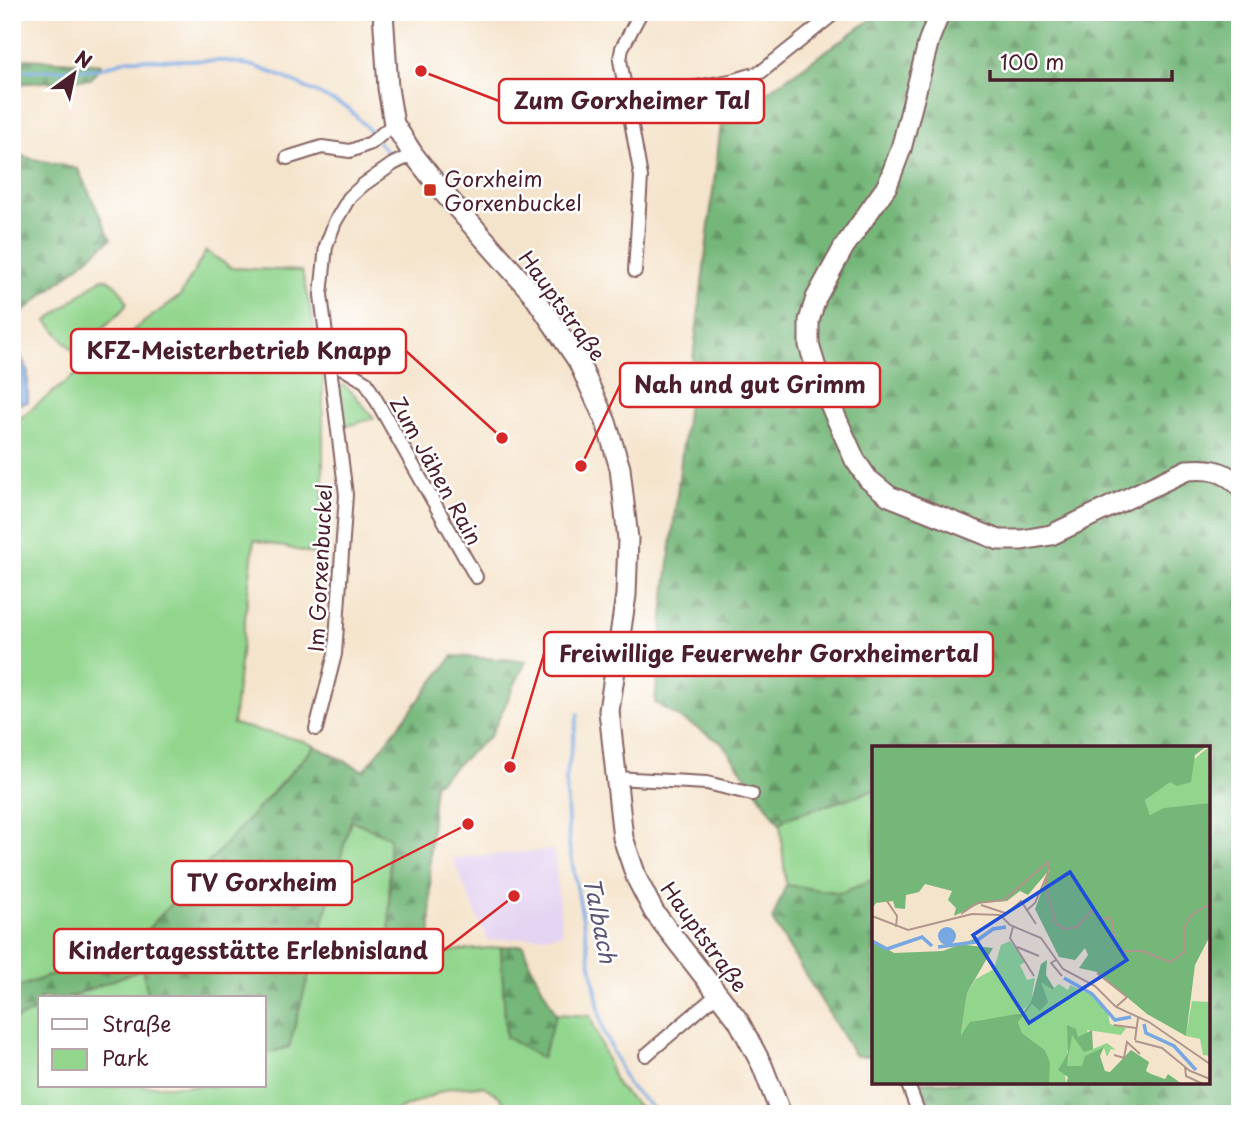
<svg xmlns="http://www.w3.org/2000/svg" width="1252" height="1126" font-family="'Playpen Sans',sans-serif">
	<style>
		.built { fill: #e4d3f1 }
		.green { fill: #92d68e; stroke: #6e7a5c; stroke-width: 2 }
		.forest { fill: url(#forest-firs); stroke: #606b52; stroke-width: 2 }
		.water { fill: url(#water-ripples); stroke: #616486; stroke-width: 2 }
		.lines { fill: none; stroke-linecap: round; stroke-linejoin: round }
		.stream { stroke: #78a8e2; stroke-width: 3.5 }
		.street-casing { stroke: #866463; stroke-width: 16 }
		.secondary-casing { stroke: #866463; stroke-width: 23 }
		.street { stroke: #fff; stroke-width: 12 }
		.secondary { stroke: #fff; stroke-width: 19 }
		.poi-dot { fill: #c8321e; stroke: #fff; stroke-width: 2.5 }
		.labels { text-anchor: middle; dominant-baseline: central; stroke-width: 5; stroke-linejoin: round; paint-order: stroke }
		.poi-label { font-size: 21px; fill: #4a1f2b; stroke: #fff; text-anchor: start }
		.street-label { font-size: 21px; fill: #4a1f2b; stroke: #fff }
		.water-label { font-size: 23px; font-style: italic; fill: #5c5674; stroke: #fff }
		.inset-river { fill: none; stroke: #78a8e2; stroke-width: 3.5 }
		.inset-road { fill: none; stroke: #b1958c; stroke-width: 2 }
		.view { fill: #1d4ed8; fill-opacity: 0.15; stroke: #1d4ed8; stroke-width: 3.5 }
		.inset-edge { fill: none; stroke: #4a1f2b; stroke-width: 3.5 }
		.leader { fill: none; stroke: #d62828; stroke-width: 2.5 }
		.callout-dot { fill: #d62828; stroke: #fff; stroke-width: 2.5 }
		.callout { fill: #fff; stroke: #d62828; stroke-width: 2.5 }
		.callout-label { font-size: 23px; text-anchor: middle; font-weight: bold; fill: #4a1f2b }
	</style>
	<defs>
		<pattern id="forest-firs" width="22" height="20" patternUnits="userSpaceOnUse" patternTransform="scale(1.75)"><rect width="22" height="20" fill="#75b779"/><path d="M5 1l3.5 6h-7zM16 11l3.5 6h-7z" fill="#629463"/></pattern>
		<pattern id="water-ripples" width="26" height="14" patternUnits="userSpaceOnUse" patternTransform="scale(1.75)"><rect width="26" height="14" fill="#78a8e2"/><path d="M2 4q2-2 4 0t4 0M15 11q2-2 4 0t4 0" fill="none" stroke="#6488b7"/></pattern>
	</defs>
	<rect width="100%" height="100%" fill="#fff"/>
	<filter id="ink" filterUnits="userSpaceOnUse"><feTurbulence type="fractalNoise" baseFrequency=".0143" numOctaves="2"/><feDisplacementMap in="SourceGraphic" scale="14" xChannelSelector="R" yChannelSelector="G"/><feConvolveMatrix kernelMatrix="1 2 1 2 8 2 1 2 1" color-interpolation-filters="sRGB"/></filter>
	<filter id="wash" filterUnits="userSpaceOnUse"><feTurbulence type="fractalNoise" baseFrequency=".00686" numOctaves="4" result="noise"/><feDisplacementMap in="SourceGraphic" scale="28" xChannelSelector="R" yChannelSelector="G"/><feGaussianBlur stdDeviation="1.57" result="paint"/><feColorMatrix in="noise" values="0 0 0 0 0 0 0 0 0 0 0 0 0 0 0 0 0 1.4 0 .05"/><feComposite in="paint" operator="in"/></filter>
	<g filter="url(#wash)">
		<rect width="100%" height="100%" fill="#f5e4cc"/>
		<path class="built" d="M554 850 562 934 488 941 452 858Z"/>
		<g class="green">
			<path d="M206 251 232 268 302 271 323 368V556L254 540 233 724 303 741 315 746 148 929 139 945 12 989V424L137 327 180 296Z"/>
			<path d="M102 278C113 279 124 293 127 303L124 309 75 353 47 321Z"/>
			<path d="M343 385 353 393 374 418 340 428 337 389Z"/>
			<path d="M874 790V879L841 893 786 885 780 824 786 818Z"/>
			<path d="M350 819 389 836 390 962 431 953 501 947 506 1037 542 1058 556 1014 590 1016 617 1086 647 1114H512L499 1096 483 1086 450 1088 388 1114H12V1020L40 1009V1086H264V1054L289 1047Z"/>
			<path d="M143 968 149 998H67Z"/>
		</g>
		<g class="forest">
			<path d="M882 12H1240V1114H933L921 1082H1208V748H874V790L786 818 780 824 722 743 655 703 665 596 721 124Z"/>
			<path d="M12 58 101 64 91 79 12 84Z"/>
			<path d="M12 154 78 169 111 239 12 321Z"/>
			<path d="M453 656 526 661 491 735 434 785 430 850 431 953 390 962 389 837 351 820 289 1047 264 1054V998H149L142 969 67 998H40V1009L12 1020V989L139 945 148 929 315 746 364 771Z"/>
			<path d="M874 879V1056H855L772 920 786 885 841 893Z"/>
			<path d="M523 945 530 964 556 1014 542 1058 506 1037 501 947Z"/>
		</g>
		<path class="water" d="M12 349 18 350 28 371V402L12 405Z"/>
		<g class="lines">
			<g class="stream">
				<path d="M12 71 99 69 129 59 227 61 254 66 281 76 340 104 348 108 374 135"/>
				<path d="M378 141 388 153"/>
				<path d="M578 714 566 778 569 844 603 1030 628 1085 659 1114"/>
			</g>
		</g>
	</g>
	<g filter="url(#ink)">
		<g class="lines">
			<g class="street-casing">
				<g id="street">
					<path d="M626 91 680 90 735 80 761 72 836 12"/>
					<path d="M287 158 322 147 350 151 371 143 394 124"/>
					<path d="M635 271 641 177 620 60 622 48 641 12"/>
					<path d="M329 360 366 382 476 577"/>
					<path d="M316 729 335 654 346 495 321 295 326 246 335 222 349 198 363 185 393 164 413 154"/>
					<path d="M614 778 707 783 752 794"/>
					<path d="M646 1055 719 993"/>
					<path d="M907 1082 919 1114"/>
				</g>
			</g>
			<g class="secondary-casing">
				<g id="secondary">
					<path d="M383 12 388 88 394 124 413 154 442 191 532 293 578 361 606 422 620 468 628 539 626 595 609 711 623 838 637 879 654 912 738 1020 762 1065 781 1114"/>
					<path d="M940 12 929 40 901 149 887 186 844 247 816 298 809 321V345L821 384 855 460 868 479 889 496 999 540H1022L1051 535 1187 470C1209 468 1224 470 1240 486"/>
				</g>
			</g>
			<use href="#street" class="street"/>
			<use href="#secondary" class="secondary"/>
		</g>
	</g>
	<rect class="poi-dot" x="423" y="183" width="14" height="14" rx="3.5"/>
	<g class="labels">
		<g class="poi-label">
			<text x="444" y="178">Gorxheim<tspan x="444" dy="24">Gorxenbuckel</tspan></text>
		</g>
		<g class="street-label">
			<text transform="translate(563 305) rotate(54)">Hauptstraße</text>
			<text transform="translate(437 470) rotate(61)">Zum Jähen Rain</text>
			<text transform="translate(319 568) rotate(-87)">Im Gorxenbuckel</text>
			<text transform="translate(705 936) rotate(54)">Hauptstraße</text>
		</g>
		<g class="water-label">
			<text transform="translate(601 920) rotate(79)">Talbach</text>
		</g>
	</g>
	<g transform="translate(872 746)">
		<rect width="338" height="338" fill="#f5e4cc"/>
		<path d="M338 0V57L278 69 273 54ZM138 195 154 216 148 219 155 234 163 232 159 256 145 270 108 274 89 291 95 247 104 233 122 223 129 199ZM169 235 179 244 187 238 196 244 198 239 219 249 236 268 238 278 254 282 249 289 215 284 221 303 235 297 244 304 239 303 235 311 232 302 220 307 211 320 194 321 197 311 199 279 193 326 194 338H177L173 304 150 287 146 276ZM320 255 338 256V310L331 309 328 293 314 290Z" fill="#92d68e"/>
		<path d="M0 0H335L323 9 319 36 305 40 298 36 273 54 278 69 292 62 338 57V190L323 219 314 290 275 268 225 226 207 222 216 209 213 202 203 214 187 211 163 163 178 123 156 149 148 145 135 155 109 157 82 170 84 162 76 154 80 145 53 138 47 146 34 149 33 163 23 162 21 155 4 157 0 163ZM112 189 94 199 121 202 95 247 89 289 98 276 151 267 159 256 169 218 175 214 174 229 182 242 180 244 169 236 176 256 168 265 160 258 146 276 150 287 173 304 178 317 177 338H0V194L22 207 71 205ZM195 279 204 283 206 291 220 284 221 303 212 306 200 289 195 320H210L213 310 232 301 228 310 233 325 238 326 259 304 277 316 274 325 279 328 293 333 296 328 310 338H194L196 331 186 324 196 307Z" fill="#75b779"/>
		<path d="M66 190a9 9 0 1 1 18 0a9 9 0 1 1-18 0Z" fill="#78a8e2"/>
		<path class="inset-river" d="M0 195 15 203 50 191 60 200M66 201 103 196 121 183 134 181M192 232 220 248 243 274 259 271M272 278 274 287 302 300 324 324"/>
		<path class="inset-road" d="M15 155 25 170 24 181M109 159 133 167M154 165 163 157 176 127M89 168 105 157 132 154 177 115 174 142 184 178 193 183 205 181 220 164 229 174 239 171 243 196 249 205H270L298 216 312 206V183L319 169 338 158M0 170 36 184 100 168 128 169 138 179 169 192 191 223 223 240 244 261 277 276 338 318M131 171 149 155 164 178M141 181 138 192 162 230M145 201 167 210M184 214 179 217 190 230M225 227 255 251 244 261M242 279 264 282M263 294 266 272M263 295 290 302 318 325 338 333M242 309 252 312 255 296 268 308M313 321 314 330 331 338"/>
		<path class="view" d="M198 126 255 214 157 277 101 189Z"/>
		<rect width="338" height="338" class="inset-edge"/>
	</g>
	<path class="leader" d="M421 71L499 101M502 438L406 351M581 466L620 385M510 767L544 654M468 824L352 883M514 896L443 951"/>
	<g class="callout-dot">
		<circle cx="421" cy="71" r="7"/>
		<circle cx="502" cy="438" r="7"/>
		<circle cx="581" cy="466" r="7"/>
		<circle cx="510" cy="767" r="7"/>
		<circle cx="468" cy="824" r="7"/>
		<circle cx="514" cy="896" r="7"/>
	</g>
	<g class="callout">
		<rect x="499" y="79" width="265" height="44" rx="7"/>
		<rect x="71" y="329" width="335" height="44" rx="7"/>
		<rect x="620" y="363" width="260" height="44" rx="7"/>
		<rect x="544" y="632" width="449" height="44" rx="7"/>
		<rect x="172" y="861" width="180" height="44" rx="7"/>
		<rect x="54" y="929" width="389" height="44" rx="7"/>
	</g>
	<g class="callout-label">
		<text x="632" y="109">Zum Gorxheimer Tal</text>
		<text x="239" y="359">KFZ-Meisterbetrieb Knapp</text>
		<text x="750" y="393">Nah und gut Grimm</text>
		<text x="769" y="662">Freiwillige Feuerwehr Gorxheimertal</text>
		<text x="262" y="891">TV Gorxheim</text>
		<text x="248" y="959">Kindertagesstätte Erlebnisland</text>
	</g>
	<rect width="1252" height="1126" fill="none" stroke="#fff" stroke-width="42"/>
	<rect x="38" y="996" width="228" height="91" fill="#ffffff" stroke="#b7a5aa" stroke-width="2"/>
	<rect x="52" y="1019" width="35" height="10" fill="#ffffff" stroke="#b7a5aa" stroke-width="2"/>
	<text x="102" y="1032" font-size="21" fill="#4a1f2b">Straße</text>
	<rect x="52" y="1049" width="35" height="21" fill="#92d68e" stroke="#b7a5aa" stroke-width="2"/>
	<text x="102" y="1066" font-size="21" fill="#4a1f2b">Park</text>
	<g transform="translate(74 74) rotate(33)" stroke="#ffffff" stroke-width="5" paint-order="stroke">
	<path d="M0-5L12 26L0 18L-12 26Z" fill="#4a1f2b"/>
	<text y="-10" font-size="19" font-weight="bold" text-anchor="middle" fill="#4a1f2b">N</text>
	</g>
	<path d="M990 70v10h182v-10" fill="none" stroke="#4a1f2b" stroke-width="3.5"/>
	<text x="1000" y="70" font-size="21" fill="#4a1f2b" stroke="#ffffff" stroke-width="5" paint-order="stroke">100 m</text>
</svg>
